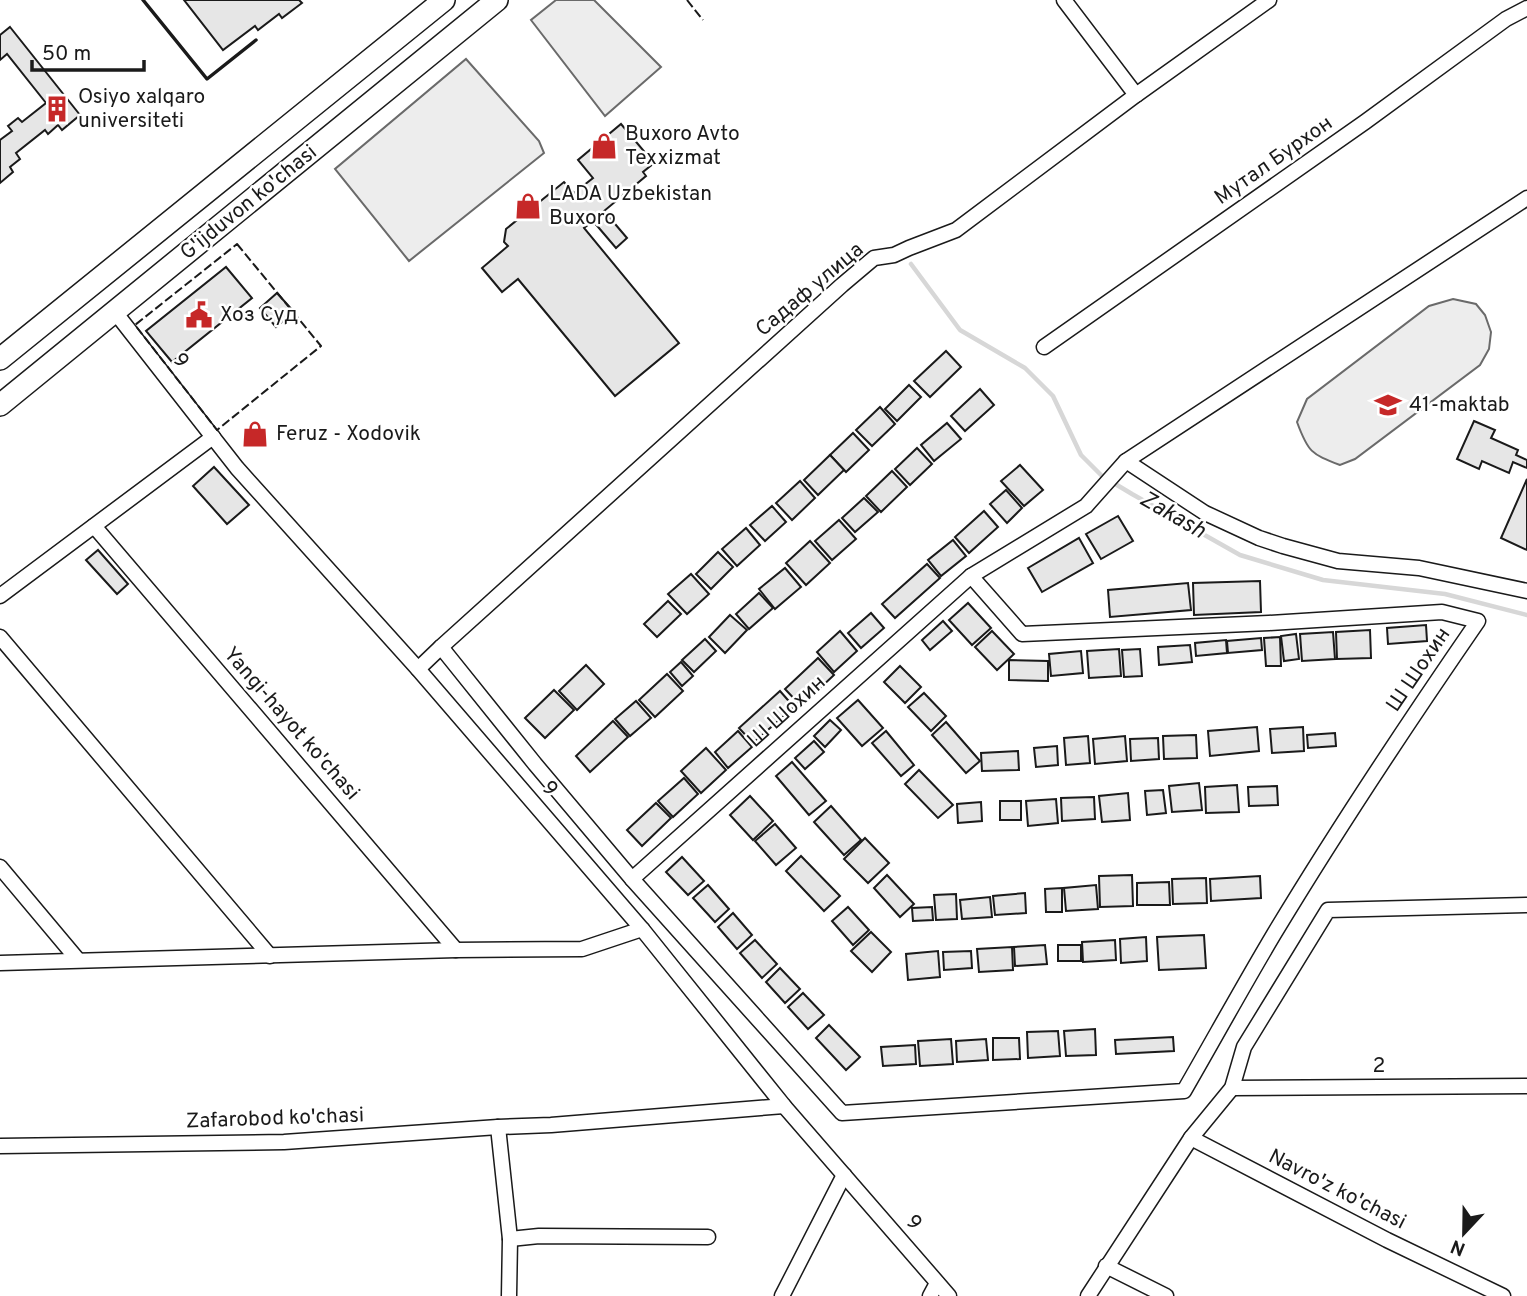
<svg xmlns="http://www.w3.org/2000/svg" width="1527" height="1296" font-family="Overpass,sans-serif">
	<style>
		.green { fill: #ededed; stroke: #6a6a6a; stroke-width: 2 }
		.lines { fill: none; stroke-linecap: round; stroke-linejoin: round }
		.stream { stroke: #d7d7d7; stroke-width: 4.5 }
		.building { fill: #e6e6e6; stroke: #1a1a1a; stroke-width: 2 }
		.minor-casing { stroke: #1a1a1a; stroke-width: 17 }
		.primary-casing { stroke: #1a1a1a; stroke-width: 24 }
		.minor { stroke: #fff; stroke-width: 14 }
		.primary { stroke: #fff; stroke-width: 21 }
		.fence { stroke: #1a1a1a; stroke-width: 2; stroke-dasharray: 9 3.5; stroke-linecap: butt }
		.wall { stroke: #1a1a1a; stroke-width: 3.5 }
		.labels { text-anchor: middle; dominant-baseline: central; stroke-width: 5; stroke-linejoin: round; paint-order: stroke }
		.poi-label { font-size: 21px; fill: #1a1a1a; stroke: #fff; text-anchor: start }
		.street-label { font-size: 21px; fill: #1a1a1a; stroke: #fff }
		.water-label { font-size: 23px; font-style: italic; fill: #1a1a1a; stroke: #fff }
	</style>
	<rect width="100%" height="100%" fill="#fff"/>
	<g class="green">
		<path d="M556 0H594L661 67 605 116 531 20Z"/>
		<path d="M466 59 539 141 544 153 409 261 335 169Z"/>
		<path d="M1453 299 1476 304 1485 315 1491 332 1489 349 1480 365 1355 459 1340 465C1311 454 1308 452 1297 422L1307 399 1429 306Z"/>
	</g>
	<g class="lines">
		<path class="stream" d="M911 264 960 330 1025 368 1053 396 1081 455 1102 476 1132 494 1240 555 1323 580 1445 594 1527 615"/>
	</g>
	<g class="building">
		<path d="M184 0H299L302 3 282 18 279 14 258 30 255 26 223 50Z"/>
		<path d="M10 27 80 115 62 130 58 125 48 134 45 130 16 153 20 159 10 167 13 172 0 183V140L12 131 8 126 18 118 22 122 46 103 7 54 0 60V35Z"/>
		<path d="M621 124 654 163 643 172 646 176 604 211 627 238 616 248 593 221 584 228 679 343 615 396 518 279 502 292 482 268 508 246 504 242 506 229 564 182 574 193 593 178 578 160Z"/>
		<path d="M226 267 252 298 172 362 146 331Z"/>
		<path d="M277 293 294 312 276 327 260 308Z"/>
		<path d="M946 351 961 367 930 397 914 381Z"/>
		<path d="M909 385 921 397 897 421 885 409Z"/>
		<path d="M980 389 994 405 965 431 951 416Z"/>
		<path d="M880 407 895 424 872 446 856 430Z"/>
		<path d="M1474 421 1495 430 1491 438 1518 450 1516 455 1527 460V468L1513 462 1509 473 1482 461 1479 469 1457 459Z"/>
		<path d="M947 423 961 439 934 461 921 445Z"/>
		<path d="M853 433 869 450 846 472 830 455Z"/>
		<path d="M917 448 932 464 910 485 895 469Z"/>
		<path d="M830 455 844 470 818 495 804 480Z"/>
		<path d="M1020 465 1043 490 1024 506 1001 481Z"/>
		<path d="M214 467 249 505 227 524 193 486Z"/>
		<path d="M892 471 907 487 881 512 866 496Z"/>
		<path d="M1527 479V550L1501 538Z"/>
		<path d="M800 481 815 498 792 520 776 503Z"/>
		<path d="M1006 490 1022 508 1007 523 990 504Z"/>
		<path d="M864 498 878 512 855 532 842 518Z"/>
		<path d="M772 506 786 522 765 541 750 525Z"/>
		<path d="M984 511 998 527 969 553 955 537Z"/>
		<path d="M1118 516 1133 541 1101 559 1086 534Z"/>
		<path d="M839 520 856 539 832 560 815 541Z"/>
		<path d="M746 528 760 545 737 566 722 549Z"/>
		<path d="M1079 538 1093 563 1042 592 1028 568Z"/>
		<path d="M953 540 966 556 941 576 928 560Z"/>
		<path d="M810 541 830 563 806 585 786 563Z"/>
		<path d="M98 550 128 584 117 594 86 560Z"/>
		<path d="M718 552 733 567 711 589 696 574Z"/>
		<path d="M927 564 940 578 895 618 882 604Z"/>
		<path d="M785 568 801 587 775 609 759 589Z"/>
		<path d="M691 574 709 594 687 614 668 594Z"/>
		<path d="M1260 581 1261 612 1194 615 1193 583Z"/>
		<path d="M1188 583 1191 610 1110 617 1108 590Z"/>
		<path d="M759 593 773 608 749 629 736 614Z"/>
		<path d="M668 601 681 614 657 637 644 624Z"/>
		<path d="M968 603 991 628 972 645 949 620Z"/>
		<path d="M871 613 884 628 861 648 848 633Z"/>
		<path d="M730 615 747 630 725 653 709 637Z"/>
		<path d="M943 621 952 631 930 650 922 640Z"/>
		<path d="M1426 625 1427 641 1388 644 1387 628Z"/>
		<path d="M1370 630 1371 658 1337 659 1336 632Z"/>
		<path d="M840 631 857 651 834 672 817 652Z"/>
		<path d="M992 631 1014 654 997 670 975 647Z"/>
		<path d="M1333 632 1335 659 1302 661 1300 634Z"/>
		<path d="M1296 634 1299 659 1284 661 1281 636Z"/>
		<path d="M1280 637 1281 666H1266L1264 638Z"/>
		<path d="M1261 638 1262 650 1228 653 1227 641Z"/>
		<path d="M705 639 716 651 694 672 682 660Z"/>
		<path d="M1226 640 1227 653 1196 656 1195 643Z"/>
		<path d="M1190 645 1192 662 1159 665 1158 647Z"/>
		<path d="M1119 649 1121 676 1089 678 1087 651Z"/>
		<path d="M1140 649 1142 676 1124 677 1122 650Z"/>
		<path d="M1081 651 1083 673 1051 676 1049 654Z"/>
		<path d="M818 658 834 675 801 706 785 689Z"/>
		<path d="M1009 660 1048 661V681L1009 680Z"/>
		<path d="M681 662 693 676 682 686 670 672Z"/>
		<path d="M586 665 604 684 577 710 559 691Z"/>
		<path d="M900 666 921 687 905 703 884 682Z"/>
		<path d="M667 674 683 691 655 717 639 700Z"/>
		<path d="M554 690 574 710 545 738 525 718Z"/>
		<path d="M780 691 794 707 753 743 739 728Z"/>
		<path d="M924 693 946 716 931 731 908 707Z"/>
		<path d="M858 700 883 728 862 746 837 718Z"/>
		<path d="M636 701 651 718 630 736 615 719Z"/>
		<path d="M830 720 841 730 825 747 814 736Z"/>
		<path d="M613 721 628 737 590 772 576 756Z"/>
		<path d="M946 722 980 761 966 773 932 735Z"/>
		<path d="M1257 727 1259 751 1210 756 1208 731Z"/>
		<path d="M1303 727 1304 751 1272 753 1270 729Z"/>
		<path d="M738 731 752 747 728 768 715 752Z"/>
		<path d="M886 731 914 765 901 776 872 743Z"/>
		<path d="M1335 733 1336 746 1308 748 1307 735Z"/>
		<path d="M1196 735 1197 758 1164 759 1163 736Z"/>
		<path d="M1088 736 1090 763 1066 765 1064 738Z"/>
		<path d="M1125 736 1127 761 1095 764 1093 739Z"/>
		<path d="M1158 738 1159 759 1131 761 1130 739Z"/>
		<path d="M814 741 824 752 805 769 795 758Z"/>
		<path d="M1057 746 1058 765 1036 767 1034 748Z"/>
		<path d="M706 748 726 770 701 793 681 771Z"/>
		<path d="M1018 751 1019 770 982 771 981 753Z"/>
		<path d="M792 762 826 801 809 815 776 776Z"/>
		<path d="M919 770 953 805 938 818 905 784Z"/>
		<path d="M684 778 698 794 673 817 658 801Z"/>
		<path d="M1199 783 1202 810 1172 812 1169 786Z"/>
		<path d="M1237 785 1239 812 1206 813 1205 787Z"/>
		<path d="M1277 786 1278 805 1249 806 1248 787Z"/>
		<path d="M1163 790 1166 813 1147 815 1145 791Z"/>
		<path d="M1128 793 1130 820 1102 822 1099 796Z"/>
		<path d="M750 796 773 821 753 840 730 815Z"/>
		<path d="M1094 797 1095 819 1062 821 1061 798Z"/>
		<path d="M1056 799 1058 823 1028 826 1026 801Z"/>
		<rect x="1000" y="801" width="21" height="19"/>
		<path d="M981 802 982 821 958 823 957 804Z"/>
		<path d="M656 803 671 818 642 846 627 830Z"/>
		<path d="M831 806 861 840 844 855 814 822Z"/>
		<path d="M775 824 796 848 776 865 755 841Z"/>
		<path d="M865 838 889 863 868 883 844 859Z"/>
		<path d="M801 856 840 896 824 911 786 871Z"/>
		<path d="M682 857 704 881 688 895 666 872Z"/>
		<path d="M887 875 914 904 900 917 874 888Z"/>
		<path d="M1132 875 1133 906 1100 907 1099 876Z"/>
		<path d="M1260 876 1261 898 1211 901 1210 879Z"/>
		<path d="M1206 878 1207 903 1173 904 1172 879Z"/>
		<path d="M1169 882 1170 905H1137V883Z"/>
		<path d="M708 885 729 909 715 922 693 898Z"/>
		<path d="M1096 885 1098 909 1066 911 1064 888Z"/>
		<path d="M1062 888V912H1046L1045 889Z"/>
		<path d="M1025 893 1026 913 995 915 993 896Z"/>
		<path d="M956 894 957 919 936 920 934 895Z"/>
		<path d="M990 897 992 917 962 919 960 900Z"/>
		<path d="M848 907 869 930 853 945 832 921Z"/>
		<path d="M932 907 933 920 913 921 912 908Z"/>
		<path d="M733 913 752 935 737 949 718 927Z"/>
		<path d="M871 932 891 952 872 972 851 951Z"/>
		<path d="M1204 935 1206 968 1159 970 1157 937Z"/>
		<path d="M1146 937 1147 961 1121 963 1120 939Z"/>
		<path d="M755 940 777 964 762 978 740 953Z"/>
		<path d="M1115 940 1116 960 1083 962 1082 942Z"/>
		<path d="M1045 945 1047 964 1015 966 1014 947Z"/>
		<rect x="1058" y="945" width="23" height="16"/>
		<path d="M1012 947 1013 970 979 972 977 949Z"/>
		<path d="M938 951 940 977 908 980 906 954Z"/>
		<path d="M971 951 972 968 944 970 943 952Z"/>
		<path d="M780 968 800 989 785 1003 766 982Z"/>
		<path d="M803 993 824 1015 808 1029 788 1007Z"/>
		<path d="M829 1025 860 1057 846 1070 816 1038Z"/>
		<path d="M1095 1029 1096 1055 1066 1056 1064 1031Z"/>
		<path d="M1058 1031 1060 1056 1028 1058 1027 1032Z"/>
		<path d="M1173 1037 1174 1051 1116 1054 1115 1040Z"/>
		<path d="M993 1038H1019L1020 1059 993 1060Z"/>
		<path d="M951 1039 953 1064 920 1066 918 1041Z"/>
		<path d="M986 1039 988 1060 957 1062 956 1041Z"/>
		<path d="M915 1045 916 1064 883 1066 881 1047Z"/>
	</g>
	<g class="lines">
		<g class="minor-casing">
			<g id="minor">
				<path d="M1064 0 1136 95"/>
				<path d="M115 312 237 468 418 669 642 929 784 1106 949 1296"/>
				<path d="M1044 347 1365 122 1506 19 1527 8"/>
				<path d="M1126 461 1205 513 1259 538 1283 546 1338 561 1419 568 1527 591"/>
				<path d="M94 526 456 950"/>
				<path d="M0 596 213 437"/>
				<path d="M0 637 270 956"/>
				<path d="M441 647 535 764 632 879 842 1113 1184 1091C1214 1039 1243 986 1274 934 1338 828 1407 724 1478 621L1442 612 1269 623 1022 634 971 576"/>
				<path d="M418 669 441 647 842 285 874 258 894 255 909 248 956 230 1136 95 1269 0"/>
				<path d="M0 867 78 960"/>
				<path d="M632 879 971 576 1086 506 1126 461 1527 198"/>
				<path d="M0 963 456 950 582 949 642 929"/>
				<path d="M1232 1088 1527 1086"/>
				<path d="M498 1127 510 1239 509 1296"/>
				<path d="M1191 1138 1387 1240 1503 1296"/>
				<path d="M0 1146 284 1142 498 1127 551 1125 784 1106"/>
				<path d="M510 1239 539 1236 708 1237"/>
				<path d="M1106 1266 1166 1296"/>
				<path d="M782 1296 844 1175"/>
				<path d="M930 1296 937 1283"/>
				<path d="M1088 1296 1191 1138 1232 1088 1244 1047 1328 910 1527 905"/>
			</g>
		</g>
		<g class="primary-casing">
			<g id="primary">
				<path d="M0 359 444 0"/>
				<path d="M0 405 497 0"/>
			</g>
		</g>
		<use href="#minor" class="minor"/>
		<use href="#primary" class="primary"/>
		<g class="fence">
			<path d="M687 0 703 20"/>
			<path d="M237 244 321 346 217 430 135 325Z"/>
		</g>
		<path class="wall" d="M143 0 207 79 256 40"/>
	</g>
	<defs>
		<g id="building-bare" transform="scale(2.1)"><path d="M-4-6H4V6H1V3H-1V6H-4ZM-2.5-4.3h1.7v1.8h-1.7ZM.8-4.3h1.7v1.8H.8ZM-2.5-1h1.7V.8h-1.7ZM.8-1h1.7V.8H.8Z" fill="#c62828" stroke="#fff" stroke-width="2.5" paint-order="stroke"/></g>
		<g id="shop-bare" transform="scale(2.1)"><path d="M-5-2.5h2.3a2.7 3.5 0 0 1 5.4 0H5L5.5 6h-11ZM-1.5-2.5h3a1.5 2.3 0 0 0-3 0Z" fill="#c62828" stroke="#fff" stroke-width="2.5" paint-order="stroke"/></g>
		<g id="civic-bare" transform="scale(2.1)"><path d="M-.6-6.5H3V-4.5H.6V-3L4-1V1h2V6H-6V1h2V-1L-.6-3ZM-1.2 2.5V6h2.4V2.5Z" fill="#c62828" stroke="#fff" stroke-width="2.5" paint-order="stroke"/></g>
		<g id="school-bare" transform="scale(2.1)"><path d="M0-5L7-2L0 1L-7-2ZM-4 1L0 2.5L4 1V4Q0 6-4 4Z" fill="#c62828" stroke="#fff" stroke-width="2.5" paint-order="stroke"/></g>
	</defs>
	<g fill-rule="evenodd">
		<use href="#building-bare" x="57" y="109"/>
		<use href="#shop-bare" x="604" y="146"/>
		<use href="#shop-bare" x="528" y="206"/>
		<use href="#civic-bare" x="199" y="315"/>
		<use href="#school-bare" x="1388" y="405"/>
		<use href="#shop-bare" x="255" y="434"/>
	</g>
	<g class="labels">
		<g class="poi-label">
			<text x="78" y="97">Osiyo xalqaro<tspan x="78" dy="24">universiteti</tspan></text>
			<text x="625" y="134">Buxoro Avto<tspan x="625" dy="24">Texxizmat</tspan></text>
			<text x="549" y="194">LADA Uzbekistan<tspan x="549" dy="24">Buxoro</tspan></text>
			<text x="220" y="315">Хоз Суд</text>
			<text x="1409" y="405">41-maktab</text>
			<text x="276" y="434">Feruz - Xodovik</text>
		</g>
		<g class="street-label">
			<text transform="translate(1274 161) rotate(-35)">Мутал Бурхон</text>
			<text transform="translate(249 203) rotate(-39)">G'ijduvon ko'chasi</text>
			<text transform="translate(810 290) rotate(-40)">Садаф улица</text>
			<text transform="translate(180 361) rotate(52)">9</text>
			<text transform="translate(1419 670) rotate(-56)">Ш Шохин</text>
			<text transform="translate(787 712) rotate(-42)">Ш Шохин</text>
			<text transform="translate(291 724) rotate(49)">Yangi-hayot ko'chasi</text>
			<text transform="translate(549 789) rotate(49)">9</text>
			<text x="1379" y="1066">2</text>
			<text transform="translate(275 1119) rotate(-2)">Zafarobod ko'chasi</text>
			<text transform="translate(1337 1190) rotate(27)">Navro'z ko'chasi</text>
			<text transform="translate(913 1223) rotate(49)">9</text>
		</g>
		<g class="water-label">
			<text transform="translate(1172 516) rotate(30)">Zakash</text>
		</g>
	</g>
	<g transform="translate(1464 1233) rotate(202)" stroke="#ffffff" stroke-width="5" paint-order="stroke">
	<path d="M0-5L12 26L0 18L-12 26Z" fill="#1a1a1a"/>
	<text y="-10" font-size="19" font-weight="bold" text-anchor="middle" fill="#1a1a1a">N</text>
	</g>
	<path d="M32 60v10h112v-10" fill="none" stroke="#1a1a1a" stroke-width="3.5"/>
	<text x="42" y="60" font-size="21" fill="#1a1a1a" stroke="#ffffff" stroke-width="5" paint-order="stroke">50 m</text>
</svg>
